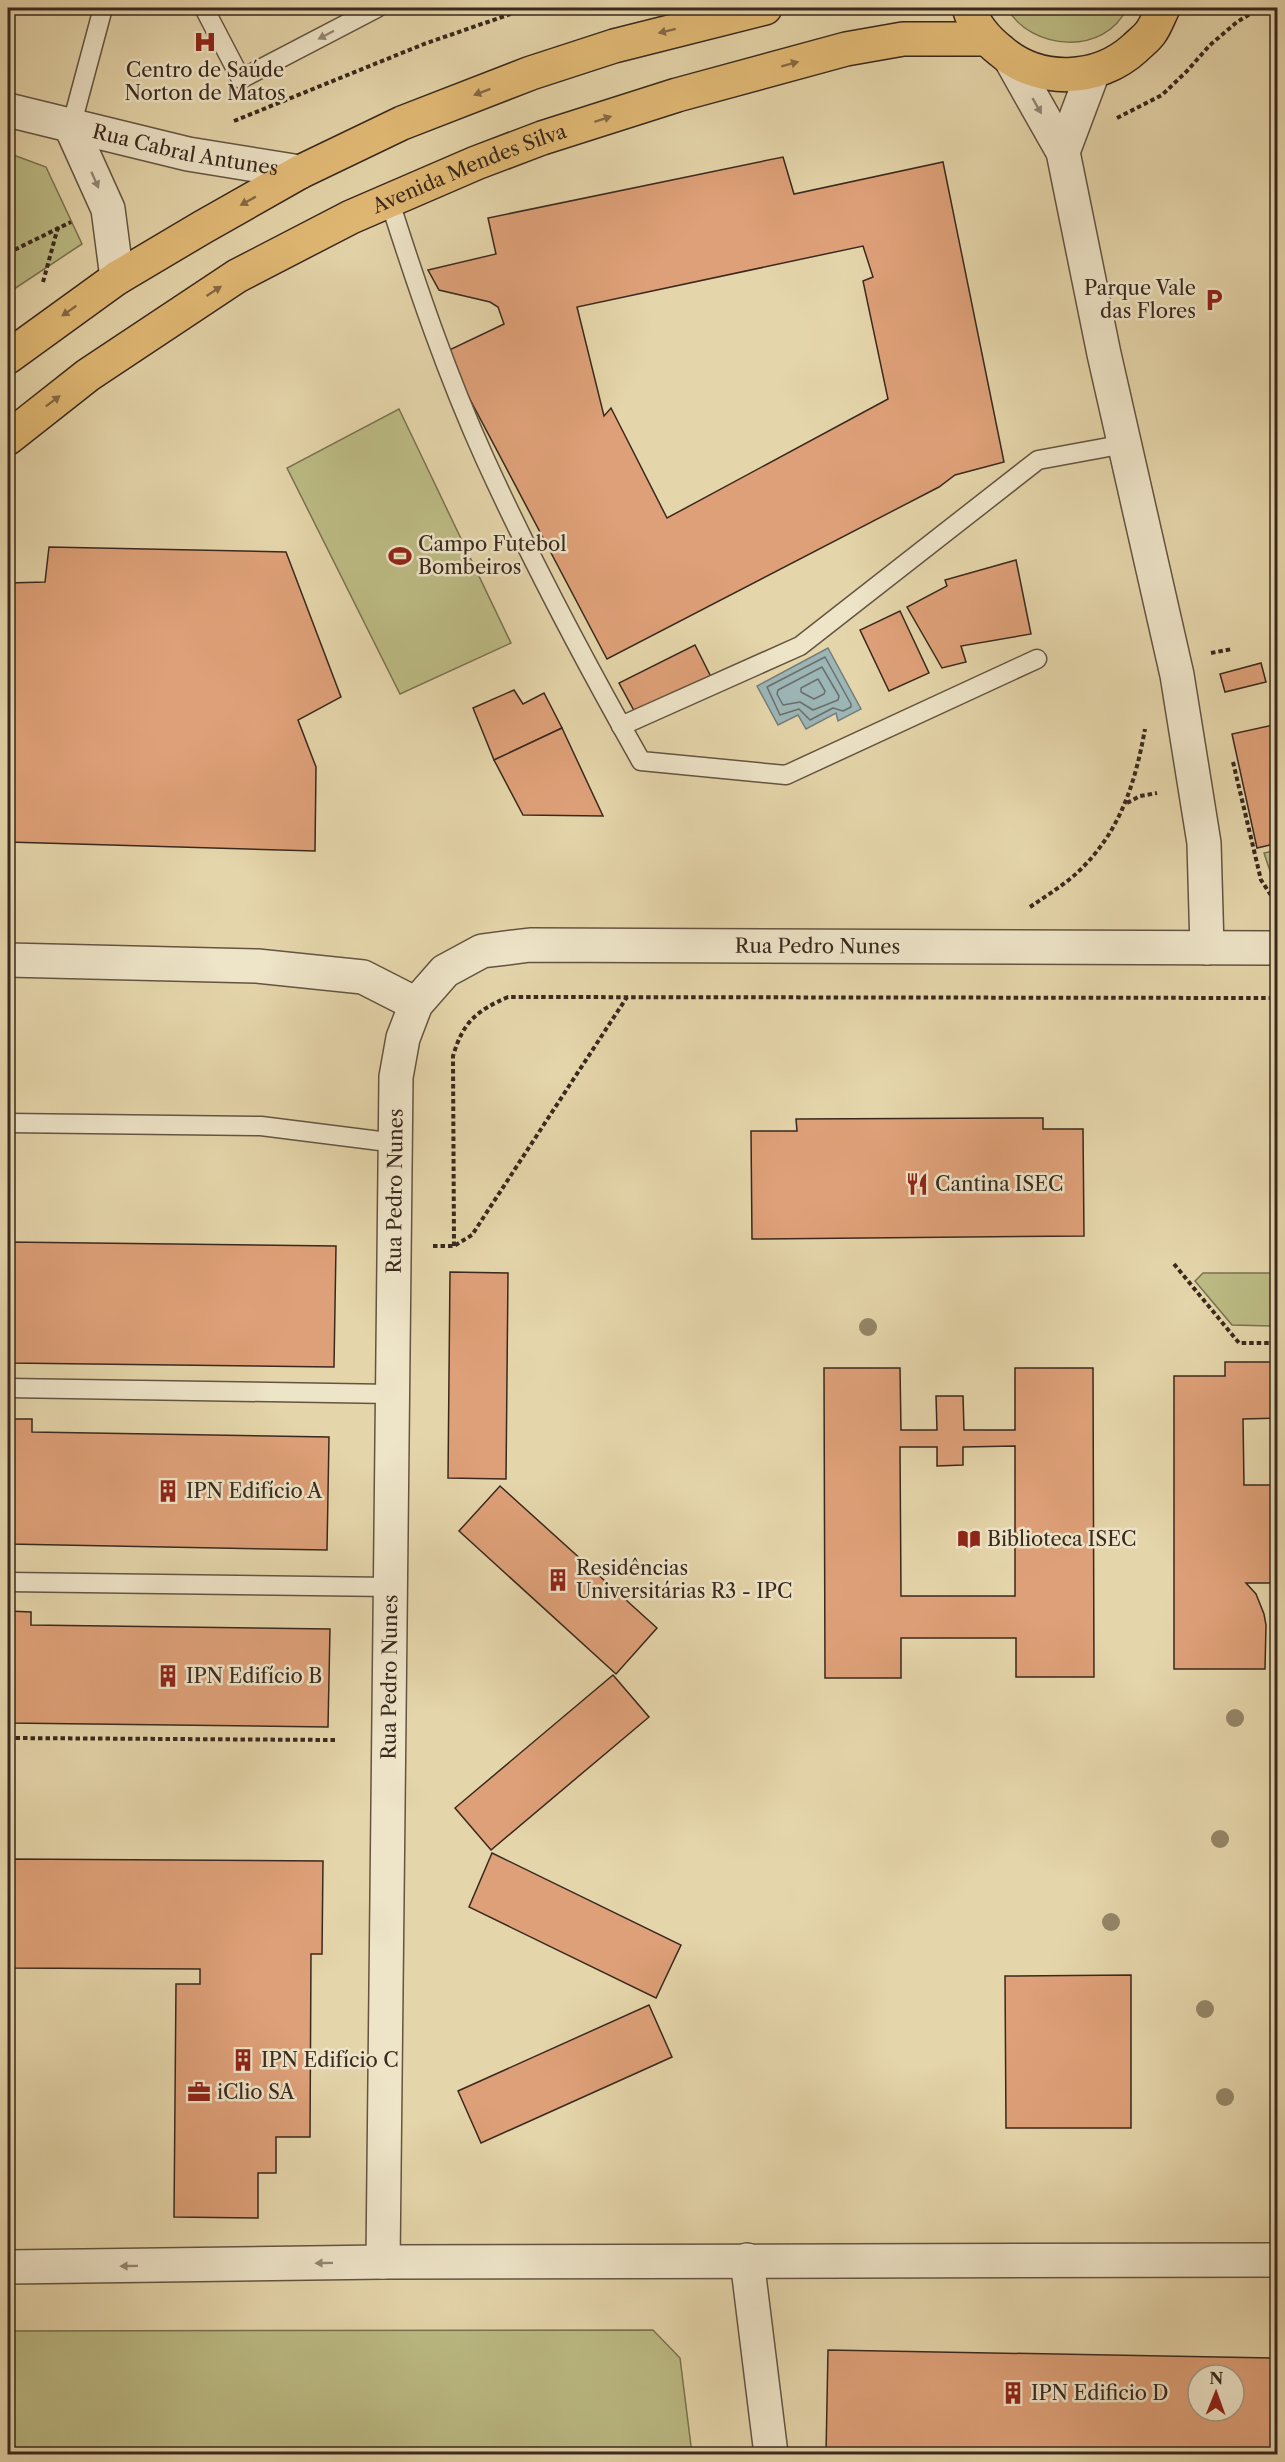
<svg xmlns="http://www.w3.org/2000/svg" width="1285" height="2462" font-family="'Libre Caslon Text',serif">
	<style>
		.green { fill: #bcbb84; stroke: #7a7251; stroke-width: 1.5 }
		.water { fill: #9cb5b5; stroke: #747d79; stroke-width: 1.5 }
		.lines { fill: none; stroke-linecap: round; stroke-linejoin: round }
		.shore { stroke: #6a6f6a; stroke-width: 1.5 }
		.building { fill: #dea078; stroke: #39291e; stroke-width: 1.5; fill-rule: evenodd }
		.lane-casing { stroke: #645441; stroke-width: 21 }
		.street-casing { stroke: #645441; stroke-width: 36 }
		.primary-casing { stroke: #39291e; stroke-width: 36 }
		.path { stroke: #39291e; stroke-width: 4; stroke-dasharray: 4.5 3; stroke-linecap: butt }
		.lane { stroke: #eee4c8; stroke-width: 18 }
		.street { stroke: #eee4c8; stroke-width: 33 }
		.primary { stroke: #e2ba75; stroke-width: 33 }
		.tree { fill: #958668 }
		.oneway { fill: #856a45 }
		.oneway2 { fill: #948673 }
		.labels { text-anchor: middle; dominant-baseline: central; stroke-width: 5; stroke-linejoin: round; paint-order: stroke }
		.poi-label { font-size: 20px; fill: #39291e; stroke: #eee4c8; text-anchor: start }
		.street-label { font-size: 20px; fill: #39291e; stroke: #eee4c8 }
	</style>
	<rect width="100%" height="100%" fill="#e5d5aa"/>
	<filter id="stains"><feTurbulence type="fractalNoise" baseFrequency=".00333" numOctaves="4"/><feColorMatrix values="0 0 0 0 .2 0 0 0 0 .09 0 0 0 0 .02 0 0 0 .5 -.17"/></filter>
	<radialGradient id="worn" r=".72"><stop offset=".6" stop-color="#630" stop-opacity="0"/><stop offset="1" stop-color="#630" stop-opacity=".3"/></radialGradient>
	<g class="green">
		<path d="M1007 8H1127C1105 56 1031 51 1007 8Z"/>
		<path d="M8 153 46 167 82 244 8 293Z"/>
		<path d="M399 409 511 643 400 694 287 468Z"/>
		<path d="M1277 850H1278L1277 882 1272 877 1264 853Z"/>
		<path d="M1203 1273H1277V1326L1232 1325 1195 1281Z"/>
		<path d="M653 2330 680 2358 692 2454H22L8 2438V2331Z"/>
	</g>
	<path class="water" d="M828 648 861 709 838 721 836 713 806 729 798 715 778 725 757 686Z"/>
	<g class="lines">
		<g class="shore">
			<path d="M825 657 851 704V707L843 711 833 708 810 720 799 709 780 715 767 687Z"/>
			<path d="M822 667 839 696 838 700 813 710 800 702 783 705 777 694 778 690Z"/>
			<path d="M818 679 825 691 824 694 814 699 801 692V688Z"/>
		</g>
	</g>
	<g class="building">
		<path d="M783 157 794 194 943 162 1004 462 955 475 939 487 607 659 445 352 504 324 498 307 490 302 439 290 428 270 496 254 488 218ZM863 246 873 277 863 281 888 399 667 518 611 408 604 416 577 307Z"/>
		<path d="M49 547 286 552 341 697 298 720 316 767 315 851 8 842V583L45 582Z"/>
		<path d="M1016 560 1031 634 961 646 966 662 942 668 907 607 947 586 945 580Z"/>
		<path d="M900 611 929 673 889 691 860 630Z"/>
		<path d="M695 645 712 679 637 716 619 683Z"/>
		<path d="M1261 663 1266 682 1225 692 1220 674Z"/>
		<path d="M514 690 523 704 544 693 562 728 494 760 473 708Z"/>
		<path d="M1278 724V843L1257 848 1232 734Z"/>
		<path d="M562 728 603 816 523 815 494 760Z"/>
		<path d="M1043 1118V1129H1083L1084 1236 752 1239 751 1131H797L796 1119Z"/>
		<path d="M8 1242 336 1246 334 1367 8 1363Z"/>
		<path d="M450 1272 508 1273 506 1479 448 1478Z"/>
		<path d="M1225 1362H1278V1418L1243 1419 1244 1485H1278V1583H1246L1256 1594 1264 1614 1266 1625 1265 1669H1174V1376H1225Z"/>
		<path d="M824 1368H900L901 1430H937L936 1396H963L964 1430H1015V1368H1093L1094 1677H1016V1638H901V1678H825ZM1015 1446V1596H901L900 1447H937V1466L963 1465V1447Z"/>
		<path d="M8 1419H32V1432L329 1437 327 1550 8 1544Z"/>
		<path d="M500 1486 657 1628 616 1674 459 1531Z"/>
		<path d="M8 1611 31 1612V1625L330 1629 328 1727 8 1723Z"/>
		<path d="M613 1675 649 1717 491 1850 455 1808Z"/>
		<path d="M492 1853 681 1945 656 1998 469 1907Z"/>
		<path d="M8 1859 323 1861 322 1954H311L310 2137H276V2173H258V2218L174 2217 176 1984H200V1969L8 1968Z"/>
		<path d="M1131 1975V2128H1006L1005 1976Z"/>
		<path d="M649 2005 672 2057 481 2143 458 2091Z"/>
		<path d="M828 2350 1278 2358V2454H826ZM1198 2375H1234V2411H1198Z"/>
	</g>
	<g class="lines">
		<g class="lane-casing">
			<g id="lane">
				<path d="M204 8 241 79 377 8"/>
				<path d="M71 127 103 8"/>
				<path d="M389 199C417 287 447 375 485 459 532 562 585 662 641 761L786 775 1037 659"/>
				<path d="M621 726 800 646 1038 460 1125 444"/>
				<path d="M8 1123 261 1126 396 1143"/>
				<path d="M8 1388 392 1394"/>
				<path d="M8 1582 390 1587"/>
			</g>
		</g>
		<g class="street-casing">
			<g id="street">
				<path d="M1011 60 1063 152 1104 354 1177 675 1204 843 1207 948"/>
				<path id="s1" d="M8 110 188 154 300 172"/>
				<path d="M71 127 108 209 117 278"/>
				<path d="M1063 152 1093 72"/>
				<path d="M8 960 257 966 363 977 416 1004"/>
				<path d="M747 2260 771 2454"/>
				<path id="s2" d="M383 2262 396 1077 403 1038 416 1004 445 971 482 951 530 945 1278 948"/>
				<path d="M8 2267 383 2262 1278 2260"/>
			</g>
		</g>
		<g class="primary-casing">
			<g id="primary">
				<path d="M969 8C974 25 987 40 1001 51 1039 84 1098 82 1135 48 1140 43 1147 38 1151 32 1156 25 1159 16 1163 8"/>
				<path d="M8 357 117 278 203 227 300 172 402 123 531 73 614 46 765 8"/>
				<path id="s3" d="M8 438 88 375 237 276 351 217 476 163 542 138 677 95 846 49 903 39H986"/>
			</g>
		</g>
		<g class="path">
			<path d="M1117 118 1162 95 1187 71 1210 45 1237 22 1260 8"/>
			<path d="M234 121 424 44 528 8"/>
			<path d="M8 253 71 222"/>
			<path d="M43 282 58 227"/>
			<path d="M1211 653 1232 649"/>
			<path d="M1233 762 1261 880 1278 906"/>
			<path d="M1127 803 1140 796 1157 793"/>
			<path d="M1030 907C1046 896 1064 885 1078 872 1120 832 1135 784 1145 729"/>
			<path d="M433 1246H454L472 1235 627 997"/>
			<path d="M454 1246 453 1056C463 1022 476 1011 508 997L1278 998"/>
			<path d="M1174 1264 1239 1343H1278"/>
			<path d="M8 1738 335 1740"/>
			<path d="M612 2454 611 2450 616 2454"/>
		</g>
		<use href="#lane" class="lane"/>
		<use href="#street" class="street"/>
		<use href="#primary" class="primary"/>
	</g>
	<g class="tree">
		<circle cx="868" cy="1327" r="9"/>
		<circle cx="1235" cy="1718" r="9"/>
		<circle cx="1220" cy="1839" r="9"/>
		<circle cx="1111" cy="1922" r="9"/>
		<circle cx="1205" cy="2009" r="9"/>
		<circle cx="1225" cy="2097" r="9"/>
	</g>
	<defs><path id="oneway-solid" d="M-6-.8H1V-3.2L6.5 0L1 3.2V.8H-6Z" transform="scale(1.5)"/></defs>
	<g class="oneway">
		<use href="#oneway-solid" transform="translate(667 31) rotate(166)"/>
		<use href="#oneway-solid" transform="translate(790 64) rotate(-15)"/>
		<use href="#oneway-solid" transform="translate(482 92) rotate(159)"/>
		<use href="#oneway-solid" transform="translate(603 119) rotate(-18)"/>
		<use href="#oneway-solid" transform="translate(248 201) rotate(151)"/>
		<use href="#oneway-solid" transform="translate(214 291) rotate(-33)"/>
		<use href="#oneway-solid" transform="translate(69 311) rotate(145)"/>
		<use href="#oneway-solid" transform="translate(53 401) rotate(-37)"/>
	</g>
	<g class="oneway2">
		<use href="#oneway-solid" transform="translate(326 35) rotate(152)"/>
		<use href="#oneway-solid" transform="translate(1037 106) rotate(60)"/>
		<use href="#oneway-solid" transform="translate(95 180) rotate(66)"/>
		<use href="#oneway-solid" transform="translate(324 2263) rotate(179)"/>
		<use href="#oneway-solid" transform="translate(129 2266) rotate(179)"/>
	</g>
	<defs>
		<g id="hospital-bare" transform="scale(1.8)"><path d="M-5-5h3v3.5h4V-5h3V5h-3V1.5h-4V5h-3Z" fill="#8f2418" stroke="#eee4c8" stroke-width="2.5" paint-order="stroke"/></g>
		<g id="parking-bare" transform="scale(1.8)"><path d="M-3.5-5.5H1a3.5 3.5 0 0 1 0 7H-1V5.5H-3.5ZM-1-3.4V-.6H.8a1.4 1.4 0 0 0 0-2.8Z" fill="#8f2418" stroke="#eee4c8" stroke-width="2.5" paint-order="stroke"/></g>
		<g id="stadium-bare" transform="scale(1.8)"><path d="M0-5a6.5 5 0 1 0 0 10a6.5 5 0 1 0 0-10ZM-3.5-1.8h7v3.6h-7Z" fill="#8f2418" stroke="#eee4c8" stroke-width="2.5" paint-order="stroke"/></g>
		<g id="restaurant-bare" transform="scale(1.8)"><path d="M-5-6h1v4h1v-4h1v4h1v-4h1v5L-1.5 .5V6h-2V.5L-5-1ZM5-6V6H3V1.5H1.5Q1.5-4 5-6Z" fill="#8f2418" stroke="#eee4c8" stroke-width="2.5" paint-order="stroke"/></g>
		<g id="building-bare" transform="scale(1.8)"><path d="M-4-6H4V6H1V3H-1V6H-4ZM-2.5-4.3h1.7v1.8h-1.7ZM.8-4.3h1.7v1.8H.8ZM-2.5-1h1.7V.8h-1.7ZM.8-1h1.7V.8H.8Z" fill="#8f2418" stroke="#eee4c8" stroke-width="2.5" paint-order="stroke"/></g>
		<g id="library-bare" transform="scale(1.8)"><path d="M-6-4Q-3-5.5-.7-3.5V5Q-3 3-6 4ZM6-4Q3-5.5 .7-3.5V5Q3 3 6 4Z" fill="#8f2418" stroke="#eee4c8" stroke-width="2.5" paint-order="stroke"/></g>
		<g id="office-bare" transform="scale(1.8)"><path d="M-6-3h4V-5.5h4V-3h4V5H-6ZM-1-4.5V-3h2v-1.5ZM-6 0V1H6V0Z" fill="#8f2418" stroke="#eee4c8" stroke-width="2.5" paint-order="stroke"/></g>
	</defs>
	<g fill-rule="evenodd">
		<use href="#hospital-bare" x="205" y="42"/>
		<use href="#parking-bare" x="1214" y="300"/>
		<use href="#stadium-bare" x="400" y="556"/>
		<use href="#restaurant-bare" x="917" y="1184"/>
		<use href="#building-bare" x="168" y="1491"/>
		<use href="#library-bare" x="969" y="1539"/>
		<use href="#building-bare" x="558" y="1580"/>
		<use href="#building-bare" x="168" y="1676"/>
		<use href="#building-bare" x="243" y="2060"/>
		<use href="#office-bare" x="199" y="2092"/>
		<use href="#building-bare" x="1013" y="2393"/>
	</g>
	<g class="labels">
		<g class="poi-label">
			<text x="205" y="70" text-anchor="middle">Centro de Saúde<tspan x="205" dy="23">Norton de Matos</tspan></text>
			<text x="1196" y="288" text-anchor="end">Parque Vale<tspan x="1196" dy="23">das Flores</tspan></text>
			<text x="418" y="544">Campo Futebol<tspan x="418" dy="23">Bombeiros</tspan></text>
			<text x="935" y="1184">Cantina ISEC</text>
			<text x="186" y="1491">IPN Edifício A</text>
			<text x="987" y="1539">Biblioteca ISEC</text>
			<text x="576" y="1568">Residências<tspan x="576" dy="23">Universitárias R3 - IPC</tspan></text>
			<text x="186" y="1676">IPN Edifício B</text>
			<text x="261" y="2060">IPN Edifício C</text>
			<text x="217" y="2092">iClio SA</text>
			<text x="1031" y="2393">IPN Edificio D</text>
		</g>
		<g class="street-label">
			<text stroke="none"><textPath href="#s1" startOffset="182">Rua Cabral Antunes</textPath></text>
			<text stroke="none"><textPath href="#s3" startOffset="537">Avenida Mendes Silva</textPath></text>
			<text stroke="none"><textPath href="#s2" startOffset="1683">Rua Pedro Nunes</textPath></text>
			<text stroke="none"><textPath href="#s2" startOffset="1071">Rua Pedro Nunes</textPath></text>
			<text stroke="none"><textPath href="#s2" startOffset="585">Rua Pedro Nunes</textPath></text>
		</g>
	</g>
	<rect width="1285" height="2462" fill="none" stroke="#e5d5aa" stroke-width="30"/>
	<rect x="9" y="9" width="1267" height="2444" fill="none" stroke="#39291e" stroke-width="3"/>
	<rect x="15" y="15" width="1255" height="2432" fill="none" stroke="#39291e" stroke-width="1.5"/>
	<g transform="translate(1216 2393) rotate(1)"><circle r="28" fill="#eee4c8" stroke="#a69984" stroke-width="1.5"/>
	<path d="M0-4.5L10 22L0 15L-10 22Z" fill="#8f2418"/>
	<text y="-9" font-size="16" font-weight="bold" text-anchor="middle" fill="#39291e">N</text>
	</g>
	<rect width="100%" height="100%" filter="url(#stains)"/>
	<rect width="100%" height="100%" fill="url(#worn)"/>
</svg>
